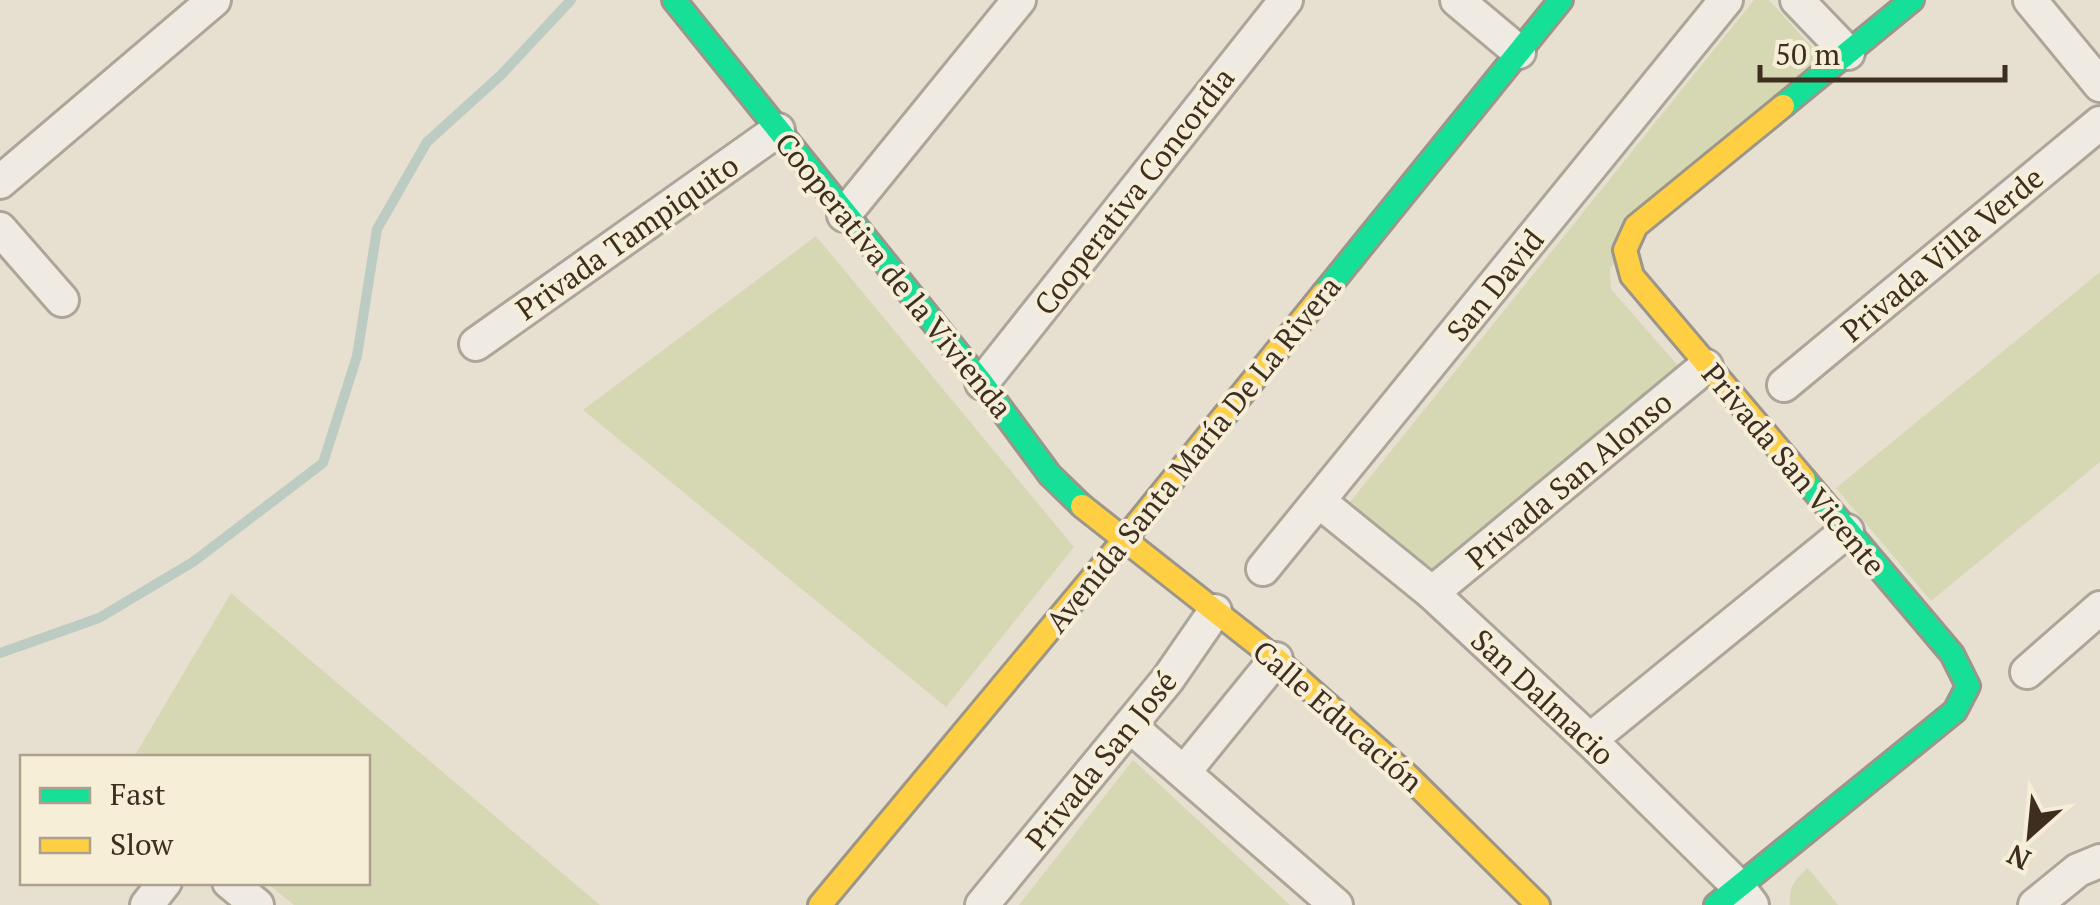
<svg xmlns="http://www.w3.org/2000/svg" width="2100" height="905" font-family="'PT Serif',serif">
	<style>
		.green { fill: #d6d7b3 }
		.lines { fill: none; stroke-linecap: round; stroke-linejoin: round }
		.stream { stroke: #bcccc2; stroke-width: 10 }
		.street-casing { stroke: #ada599; stroke-width: 38 }
		.fast-casing { stroke: #9c958a; stroke-width: 28 }
		.slow-casing { stroke: #9c958a; stroke-width: 28 }
		.street { stroke: #efebe3; stroke-width: 32 }
		.fast { stroke: #16e098; stroke-width: 22 }
		.slow { stroke: #ffcf43; stroke-width: 22 }
		.labels { text-anchor: middle; dominant-baseline: central; stroke-width: 8; stroke-linejoin: round; paint-order: stroke }
		.street-label { font-size: 30px; fill: #3d2e20; stroke: #f7eed8 }
	</style>
	<rect width="100%" height="100%" fill="#e7e0d1"/>
	<g class="green">
		<path d="M1754 0H1769L1824 60 1610 268 1611 289 1680 368 1434 571 1350 502Z"/>
		<path d="M816 236 1074 547 946 707 583 410Z"/>
		<path d="M2100 272V462L1931 601 1836 488Z"/>
		<path d="M231 593 600 905H294L267 883 368 882V758L134 757Z"/>
		<path d="M1133 760 1290 905H1019Z"/>
		<path d="M1808 868 1838 905H1790C1789 887 1794 880 1808 868Z"/>
	</g>
	<g class="lines">
		<path class="stream" d="M0 653 99 618 193 562 323 463 357 356 377 229 427 142 501 75 571 0"/>
		<g class="street-casing">
			<g id="street">
				<path d="M1457 0 1519 52"/>
				<path d="M1797 0 1848 53"/>
				<path d="M2030 0 2100 85"/>
				<path d="M0 182 214 0"/>
				<path d="M844 215 1019 0"/>
				<path d="M0 229 62 300"/>
				<path d="M476 344 778 130"/>
				<path d="M982 383 1286 0"/>
				<path d="M1784 385 2100 123"/>
				<path d="M1320 502 1432 593 1590 740 1737 885 1752 905"/>
				<path d="M1263 569 1726 0"/>
				<path d="M1432 593 1706 366"/>
				<path d="M2027 672 2100 608"/>
				<path d="M1130 726 1336 905"/>
				<path d="M1590 740 1847 531"/>
				<path d="M1185 771 1276 659"/>
				<path d="M229 882 257 905"/>
				<path d="M147 905 165 882"/>
				<path d="M982 905 1168 679 1215 611"/>
				<path d="M2035 905 2078 870 2100 861"/>
			</g>
		</g>
		<g class="fast-casing">
			<g id="fast">
				<path d="M674 0 982 383 1050 475 1082 506"/>
				<path d="M1783 106 1912 0"/>
				<path d="M1323 294 1561 0"/>
				<path d="M1716 905 1955 711 1968 686 1952 654 1804 479"/>
			</g>
		</g>
		<g class="slow-casing">
			<g id="slow">
				<path d="M1783 106 1636 226 1625 250 1632 276 1804 479"/>
				<path d="M1082 506 1276 659 1409 777 1538 905"/>
				<path d="M820 905 1124 540 1323 294"/>
			</g>
		</g>
		<use href="#street" class="street"/>
		<use href="#fast" class="fast"/>
		<use href="#slow" class="slow"/>
	</g>
	<g class="labels">
		<g class="street-label">
			<text transform="translate(1134 191) rotate(-52)">Cooperativa Concordia</text>
			<text transform="translate(627 237) rotate(-35)">Privada Tampiquito</text>
			<text transform="translate(1942 254) rotate(-40)">Privada Villa Verde</text>
			<text transform="translate(894 275) rotate(51)">Cooperativa de la Vivienda</text>
			<text transform="translate(1495 285) rotate(-51)">San David</text>
			<text transform="translate(1193 454) rotate(-51)">Avenida Santa María De La Rivera</text>
			<text transform="translate(1794 469) rotate(50)">Privada San Vicente</text>
			<text transform="translate(1569 480) rotate(-40)">Privada San Alonso</text>
			<text transform="translate(1543 697) rotate(43)">San Dalmacio</text>
			<text transform="translate(1338 716) rotate(41)">Calle Educación</text>
			<text transform="translate(1101 760) rotate(-51)">Privada San José</text>
		</g>
	</g>
	<rect x="20" y="755" width="350" height="130" fill="#f7eed8" stroke="#ada18e" stroke-width="2.5"/>
	<rect x="40" y="788" width="50" height="15" fill="#16e098" stroke="#ada18e" stroke-width="2.5"/>
	<text x="110" y="805" font-size="30" fill="#3d2e20">Fast</text>
	<rect x="40" y="838" width="50" height="15" fill="#ffcf43" stroke="#ada18e" stroke-width="2.5"/>
	<text x="110" y="855" font-size="30" fill="#3d2e20">Slow</text>
	<g transform="translate(2030 835) rotate(207)" stroke="#f7eed8" stroke-width="8" paint-order="stroke">
	<path d="M0-8L18 38L0 25L-18 38Z" fill="#3d2e20"/>
	<text y="-15" font-size="28" font-weight="bold" text-anchor="middle" fill="#3d2e20">N</text>
	</g>
	<path d="M1760 65v15h245v-15" fill="none" stroke="#3d2e20" stroke-width="5"/>
	<text x="1775" y="65" font-size="30" fill="#3d2e20" stroke="#f7eed8" stroke-width="8" paint-order="stroke">50 m</text>
</svg>
